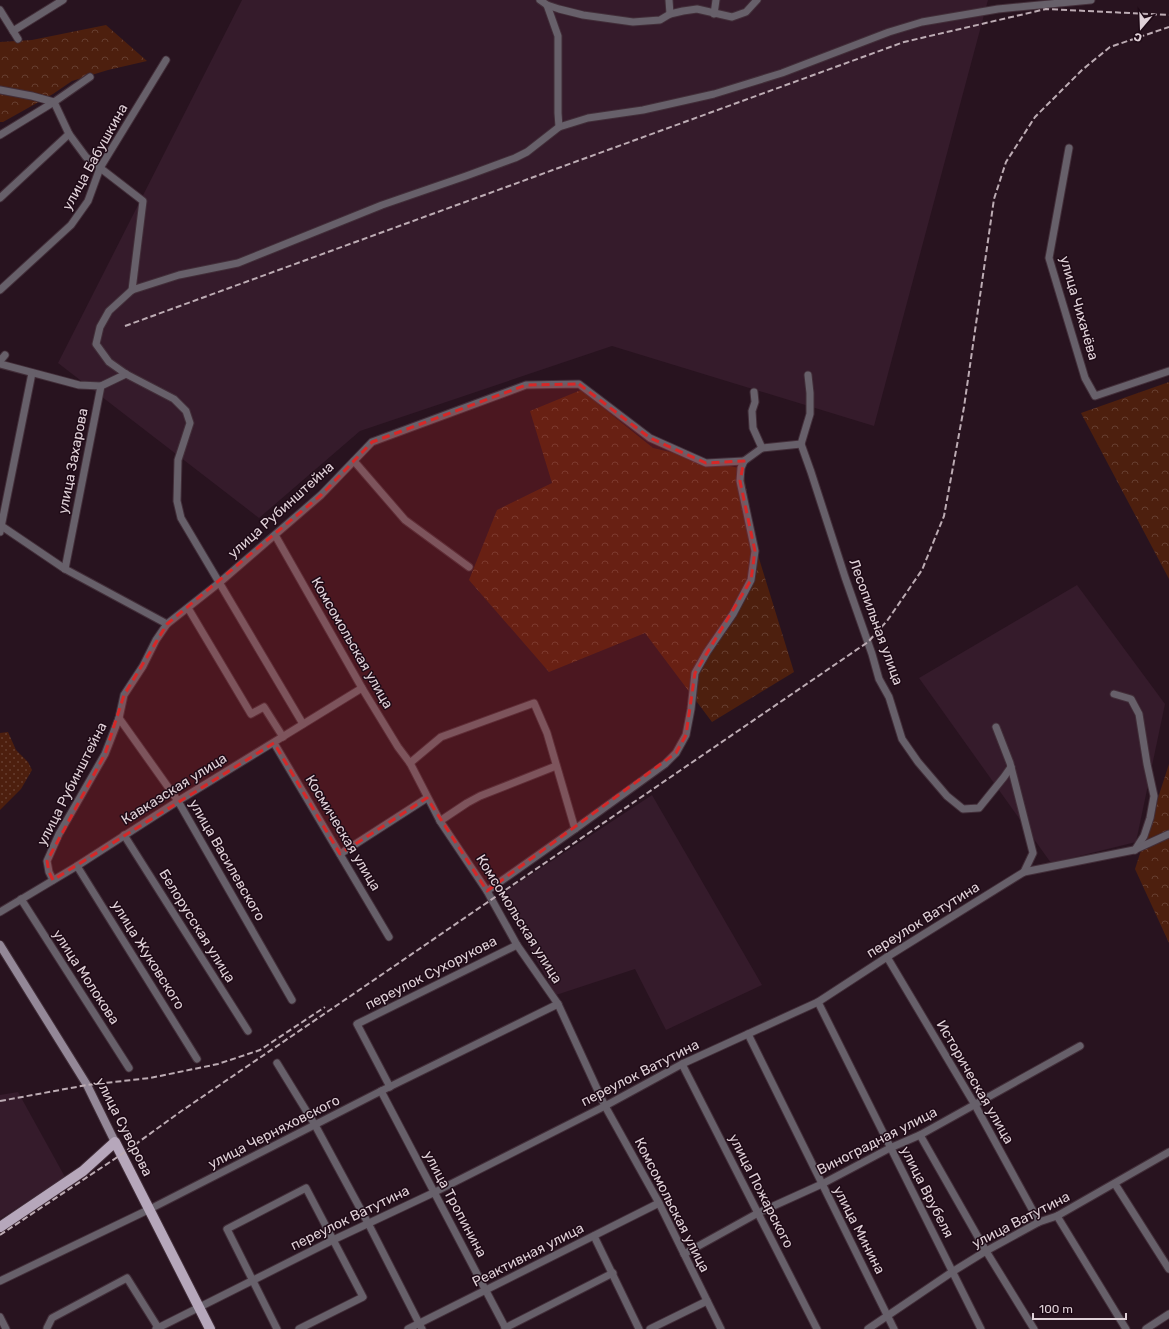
<svg xmlns="http://www.w3.org/2000/svg" width="1169" height="1329" font-family="Rubik,sans-serif">
	<style>
		.built { fill: #351b2b }
		.grass { fill: url(#grass-dots) }
		.forest { fill: url(#forest-crowns) }
		.lines { fill: none; stroke-linecap: round; stroke-linejoin: round }
		.street-casing { stroke: #422e39; stroke-width: 9 }
		.secondary-casing { stroke: #422e39; stroke-width: 10 }
		.primary-casing { stroke: #422e39; stroke-width: 12 }
		.street { stroke: #67606a; stroke-width: 7 }
		.secondary { stroke: #948898; stroke-width: 8 }
		.primary { stroke: #b6a7bb; stroke-width: 10 }
		.rail { stroke: #bcabb3; stroke-width: 2; stroke-dasharray: 6 3; stroke-linecap: butt }
		.marked { fill: #d62828; fill-opacity: 0.2; stroke: #d62828; stroke-width: 3; stroke-dasharray: 8 5; stroke-linejoin: round }
		.labels { text-anchor: middle; dominant-baseline: central; stroke-width: 3; stroke-linejoin: round; paint-order: stroke }
		.street-label { font-size: 14px; fill: #e0d1d8; stroke: #1e0a16 }
	</style>
	<defs>
		<pattern id="grass-dots" width="8" height="8" patternUnits="userSpaceOnUse"><rect width="8" height="8" fill="#4d1f0e"/><path d="M2 2h.1M6 6h.1" fill="none" stroke="#663e30" stroke-width="1.8" stroke-linecap="round"/></pattern>
		<pattern id="forest-crowns" width="20" height="18" patternUnits="userSpaceOnUse"><rect width="20" height="18" fill="#4d1f0e"/><path d="M2 6a3 3 0 1 1 6 0M12 15a3 3 0 1 1 6 0" fill="none" stroke="#663e30"/></pattern>
	</defs>
	<rect width="100%" height="100%" fill="#28131f"/>
	<g class="built">
		<path d="M242 0H988L874 426 612 346 360 431 259 518 58 363Z"/>
		<path d="M1077 585 1165 704 1136 842 1051 863 919 678Z"/>
		<path d="M652 795 762 985 666 1030 635 969 556 995 500 895Z"/>
		<path d="M18 1092 65 1177 0 1219V1095Z"/>
	</g>
	<path class="grass" d="M8 732 16 750 28 762 32 770 21 789 0 810V733Z"/>
	<g class="forest">
		<path d="M106 25 147 61 108 70 72 81 53 94 3 122H0V42L32 40Z"/>
		<path d="M1169 382V579L1081 413Z"/>
		<path d="M581 390 653 448 743 469 757 552 794 672 712 722 645 633 549 672 469 580 497 510 552 483 530 411Z"/>
		<path d="M1169 764V943L1135 869Z"/>
	</g>
	<g class="lines">
		<g class="street-casing">
			<g id="street">
				<path d="M669 0 670 14"/>
				<path d="M547 5 559 9 583 15 633 22 660 20 670 14 683 11 697 9 732 17 746 12 757 0"/>
				<path d="M0 10 18 39"/>
				<path d="M714 14 716 0"/>
				<path d="M13 31 63 0"/>
				<path d="M0 90 32 96 54 102"/>
				<path d="M54 102 69 134 86 157 143 201 132 290"/>
				<path d="M559 127 588 118 643 110 714 94 782 73 889 32 922 22 998 9 1091 0"/>
				<path d="M0 135 54 102 90 77"/>
				<path d="M1069 148 1049 258 1085 378 1095 396 1169 371"/>
				<path d="M0 198 69 134"/>
				<path d="M0 290 71 225 88 201 100 168 166 60"/>
				<path d="M0 361 5 355"/>
				<path d="M0 364 79 385 101 386"/>
				<path d="M801 444 811 472 845 577 872 654 879 679 889 697 902 739 918 762 947 796 963 809 979 808 1004 777 1011 767"/>
				<path d="M762 448 801 444 810 414V393L808 375"/>
				<path d="M354 461 405 520 469 567"/>
				<path d="M0 525 65 569 167 624"/>
				<path d="M0 532 32 373"/>
				<path d="M275 535 362 688 398 747 410 763 440 821 487 891 517 945 558 1004 605 1106 659 1203 721 1329"/>
				<path d="M65 569 101 386 126 374"/>
				<path d="M188 608 251 714 264 707 283 737"/>
				<path d="M1114 694 1131 699 1139 714 1147 764 1154 796 1150 818 1144 836 1135 850"/>
				<path d="M119 718 178 801 292 1000"/>
				<path d="M303 724 181 518 177 501 178 460 190 423 186 411 174 399 126 374 109 362 96 344 100 327 109 311 132 290 179 275 238 263 382 205 466 176 515 158 527 152 559 127 558 113V36L547 5 540 0"/>
				<path d="M996 727 1010 763 1033 853 1024 872"/>
				<path d="M274 743 389 937"/>
				<path d="M410 763 441 737 534 703 547 733 575 829"/>
				<path d="M440 821 467 803 480 796 556 766"/>
				<path d="M124 835 248 1031"/>
				<path d="M340 854 427 798"/>
				<path d="M77 866 197 1059"/>
				<path d="M53 880 49 872 47 861 59 834 105 754 119 718 124 695 143 666 156 640 167 624 219 583 321 495 372 442 526 385 579 384 650 438 706 463 744 461"/>
				<path d="M487 891 575 829 665 764 676 753 686 735 691 709 695 673 707 652 733 614 751 580 755 551 740 481 741 468 744 461 762 448 753 428 752 411 755 402 754 392"/>
				<path d="M21 899 129 1068"/>
				<path d="M0 912 77 866 178 801 362 688"/>
				<path d="M887 957 975 1105 1039 1222"/>
				<path d="M818 1002 981 1329"/>
				<path d="M748 1034 894 1329"/>
				<path d="M277 1063 315 1125 368 1223 422 1329"/>
				<path d="M682 1064 817 1329"/>
				<path d="M390 1087 357 1024 517 945"/>
				<path d="M381 1091 506 1329"/>
				<path d="M920 1135 986 1251 1034 1329"/>
				<path d="M1115 1184 1169 1269"/>
				<path d="M1057 1216 1126 1329"/>
				<path d="M594 1236 639 1329"/>
				<path d="M684 1254 758 1213 822 1184 890 1148 920 1135 1080 1046"/>
				<path d="M0 1281 150 1209 381 1091 558 1004"/>
				<path d="M0 1317 6 1329"/>
				<path d="M505 1328 613 1273"/>
				<path d="M47 1329V1328L52 1318 127 1278 159 1329"/>
				<path d="M156 1329 333 1240 433 1193 605 1106 682 1064 818 1002 887 957 1024 872 1134 850 1169 834"/>
				<path d="M277 1329 227 1229 306 1188 363 1297 299 1329"/>
				<path d="M408 1329 659 1203"/>
				<path d="M650 1329 707 1301"/>
				<path d="M868 1329 952 1272 986 1251 1039 1222 1057 1216 1169 1152"/>
				<path d="M1146 1329 1169 1314"/>
			</g>
		</g>
		<g class="secondary-casing">
			<path id="secondary" d="M0 945 87 1085 115 1142"/>
		</g>
		<g class="primary-casing">
			<path id="primary" d="M0 1227 83 1171 115 1142 210 1329"/>
		</g>
		<use href="#street" class="street"/>
		<use href="#secondary" class="secondary"/>
		<use href="#primary" class="primary"/>
		<g class="rail">
			<path d="M125 326 904 42 1046 9 1169 15"/>
			<path d="M0 1101 87 1085 150 1078 218 1064 260 1050 325 1007"/>
			<path d="M0 1235 122 1154 180 1112 330 1010 868 642 887 621 922 570 944 516 964 407 994 199 1006 162 1035 117 1082 70 1110 47 1169 27"/>
		</g>
	</g>
	<path class="marked" d="M579 384 650 438 706 463 744 461 740 481 755 551 751 580 695 673 686 735 676 753 487 891 427 798 340 854 274 743 53 880 49 872 47 861 105 754 124 695 167 624 321 495 372 442 526 385Z"/>
	<g class="labels">
		<g class="street-label">
			<text transform="translate(95 157) rotate(-61)">улица Бабушкина</text>
			<text transform="translate(1079 308) rotate(74)">улица Чихачёва</text>
			<text transform="translate(73 461) rotate(-79)">улица Захарова</text>
			<text transform="translate(281 510) rotate(-42)">улица Рубинштейна</text>
			<text transform="translate(876 622) rotate(70)">Лесопильная улица</text>
			<text transform="translate(352 643) rotate(60)">Комсомольская улица</text>
			<text transform="translate(72 784) rotate(-63)">улица Рубинштейна</text>
			<text transform="translate(174 789) rotate(-32)">Кавказская улица</text>
			<text transform="translate(343 833) rotate(59)">Космическая улица</text>
			<text transform="translate(227 860) rotate(60)">улица Василевского</text>
			<text transform="translate(519 919) rotate(58)">Комсомольская улица</text>
			<text transform="translate(923 920) rotate(-32)">переулок Ватутина</text>
			<text transform="translate(197 926) rotate(58)">Белорусская улица</text>
			<text transform="translate(148 955) rotate(58)">улица Жуковского</text>
			<text transform="translate(431 973) rotate(-27)">переулок Сухорукова</text>
			<text transform="translate(86 977) rotate(57)">улица Молокова</text>
			<text transform="translate(640 1073) rotate(-27)">переулок Ватутина</text>
			<text transform="translate(975 1082) rotate(60)">Историческая улица</text>
			<text transform="translate(124 1127) rotate(63)">улица Суворова</text>
			<text transform="translate(274 1132) rotate(-27)">улица Черняховского</text>
			<text transform="translate(877 1141) rotate(-27)">Виноградная улица</text>
			<text transform="translate(761 1191) rotate(63)">улица Пожарского</text>
			<text transform="translate(927 1192) rotate(63)">улица Врубеля</text>
			<text transform="translate(455 1204) rotate(62)">улица Тропинина</text>
			<text transform="translate(672 1205) rotate(63)">Комсомольская улица</text>
			<text transform="translate(350 1218) rotate(-26)">переулок Ватутина</text>
			<text transform="translate(1021 1220) rotate(-27)">улица Ватутина</text>
			<text transform="translate(859 1230) rotate(63)">улица Минина</text>
			<text transform="translate(528 1255) rotate(-27)">Реактивная улица</text>
		</g>
	</g>
	<g transform="translate(1141 28) rotate(199)" stroke="#1e0a16" stroke-width="3" paint-order="stroke">
	<path d="M0-3L7 15L0 10L-7 15Z" fill="#e0d1d8"/>
	<text y="-6" font-size="11" font-weight="bold" text-anchor="middle" fill="#e0d1d8">С</text>
	</g>
	<path d="M1033 1313v6h93v-6" fill="none" stroke="#e0d1d8" stroke-width="2"/>
	<text x="1039" y="1313" font-size="12" fill="#e0d1d8" stroke="#1e0a16" stroke-width="3" paint-order="stroke">100 m</text>
</svg>
